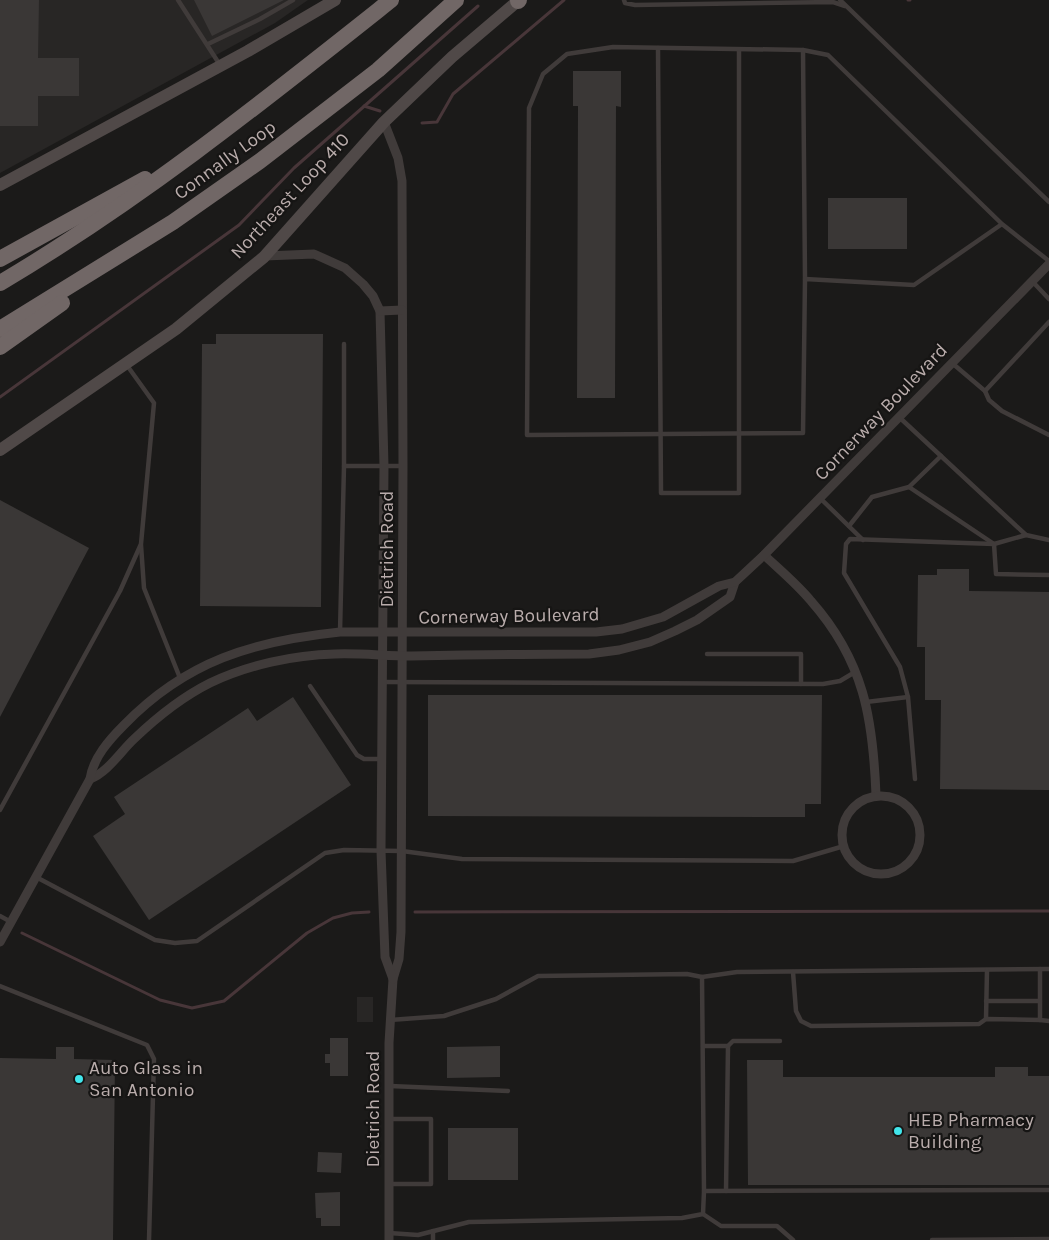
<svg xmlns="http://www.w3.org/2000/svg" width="1049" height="1240" font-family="Karla,sans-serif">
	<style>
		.built { fill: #282625 }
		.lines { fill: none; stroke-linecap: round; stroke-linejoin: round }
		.stream { stroke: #483639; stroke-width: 3 }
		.building { fill: #3a3736 }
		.lane { stroke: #403b3a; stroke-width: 4.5 }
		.street { stroke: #403b3a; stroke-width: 9 }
		.secondary { stroke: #504948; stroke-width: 12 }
		.highway { stroke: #716766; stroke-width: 16 }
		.poi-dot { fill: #41e5eb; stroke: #161514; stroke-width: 2 }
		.labels { text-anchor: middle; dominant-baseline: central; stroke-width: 4.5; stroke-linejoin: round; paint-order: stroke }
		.street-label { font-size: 19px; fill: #baadac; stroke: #161514 }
		.poi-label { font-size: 19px; fill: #baadac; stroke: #161514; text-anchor: start }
	</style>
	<rect width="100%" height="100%" fill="#1b1a19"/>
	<g class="built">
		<path d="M0 0H308L275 23 0 173Z"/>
		<rect x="357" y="997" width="16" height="25"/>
	</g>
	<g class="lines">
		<g class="stream">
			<path d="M908 0H910"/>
			<path d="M364 106 380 111"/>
			<path d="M422 123 437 122 453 94 564 0"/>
			<path d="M0 397 239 225 294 168 478 6"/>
			<path d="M415 912 1049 911"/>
			<path d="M22 933 160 1000 192 1008 224 1001 307 933 333 918 352 913 369 912"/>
		</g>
	</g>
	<g class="building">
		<path d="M0 0H39L38 58H79V96H38V126H0Z"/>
		<path d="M194 0H284L212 36Z"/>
		<path d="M573 71H621V107L616 106 615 398H577L578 106H573Z"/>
		<rect x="828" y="198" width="79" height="51"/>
		<path d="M216 334H323L321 607 200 606 202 344H216Z"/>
		<path d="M0 500 89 548 0 717Z"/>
		<path d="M937 569H969V591L1049 592V790L940 789 941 700H925V647H917L918 575H937Z"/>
		<path d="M428 695H822L821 804H805V817L428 816Z"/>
		<path d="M293 697 351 785 149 920 93 836 125 814 114 797 248 708 257 721Z"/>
		<path d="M330 1038H348V1076H330V1063H325V1054H330Z"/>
		<path d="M500 1046V1077L447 1078V1047Z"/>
		<path d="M56 1047H74V1059L115 1060 113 1240H0V1058L56 1059Z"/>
		<path d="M747 1060H783V1077H995V1067H1028V1076H1049V1185H748Z"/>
		<rect x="448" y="1128" width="70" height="52"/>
		<path d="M318 1152 342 1153 341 1173 317 1172Z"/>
		<path d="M340 1192V1226H321V1218H316L315 1193Z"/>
	</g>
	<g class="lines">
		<g class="lane">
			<path d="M178 0 220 65"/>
			<path d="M624 0 625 3 635 5 833 2 845 6"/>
			<path d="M840 0 1049 202"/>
			<path d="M208 44 260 19 293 0"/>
			<path d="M658 48 661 493H739V50"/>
			<path d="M803 50 805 279"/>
			<path d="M1002 224 914 285 805 279 803 433 527 435 529 108 543 74 567 54 613 47 803 50 828 55 1002 224 1049 261"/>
			<path d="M1032 281 1049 299"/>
			<path d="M952 363 985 391 989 400 1002 411 1049 435"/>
			<path d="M985 391 1049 322"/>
			<path d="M899 417 1026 535 1049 540"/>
			<path d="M344 466H403"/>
			<path d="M909 487 994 544 1026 535"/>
			<path d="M820 498 863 540"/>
			<path d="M849 526 872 497 909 487 941 456"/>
			<path d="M141 545 144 588 180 678"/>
			<path d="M340 632 344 466V344"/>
			<path d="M707 654H801V684"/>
			<path d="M382 682 823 684 840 681 855 672"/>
			<path d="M310 686 357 755 364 759H381"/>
			<path d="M866 702 908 697"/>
			<path d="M915 779 908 697 900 667 844 573 846 544 850 539 994 544 996 574 1049 575"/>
			<path d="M0 810 120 591 141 544 154 403 126 364"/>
			<path d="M36 877 155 940 175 943 197 941 325 853 344 850 402 851 462 859 793 861 844 846"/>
			<path d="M0 916 11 922"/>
			<path d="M793 972 796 1011 801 1021 811 1026 979 1024 986 1019 1040 1020V969"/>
			<path d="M702 977 737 972 1049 969"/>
			<path d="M0 986 147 1045 154 1059 149 1240"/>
			<path d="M986 1001H1040"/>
			<path d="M986 1019 987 970"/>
			<path d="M1040 1020 1049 1021"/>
			<path d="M703 1046H728L726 1191"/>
			<path d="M728 1046 733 1041H780"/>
			<path d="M390 1086 508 1091"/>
			<path d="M389 1184H431V1119H389"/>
			<path d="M704 1191 1049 1190"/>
			<path d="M703 1214 721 1226H777L793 1240"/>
			<path d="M433 1231V1240"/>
			<path d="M389 1233 418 1235 469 1222 682 1218 703 1214 704 1191 702 977 687 974 538 976 496 999 444 1016 390 1020"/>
			<path d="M932 1240 1049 1239"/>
		</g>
		<g class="street">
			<path d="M384 122 398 158 402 181 403 466 401 932 399 959 393 979 389 1043V1240"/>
			<path d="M265 256 314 254 345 268 363 284 373 296 380 311 384 466 381 851 385 957 393 979"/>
			<path d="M380 311 402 310"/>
			<path d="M764 555C780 570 797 584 811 601 864 661 873 718 876 795"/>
			<path d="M90 779C108 772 120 752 134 739 157 717 182 697 210 683 248 665 293 655 335 654 360 653 386 656 411 656 470 655 529 654 589 654L619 650 650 642 675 631 697 620 730 597 735 582"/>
			<circle cx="881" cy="835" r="39"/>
			<path d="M0 942 90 779C93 758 109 740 124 725 186 661 253 641 340 632H596L622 629 663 617 719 586 735 582 764 555 1049 264"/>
		</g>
		<g class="secondary">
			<path d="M0 185 248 51 335 0"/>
			<path d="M0 450 176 329 264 257 384 122 452 57 519 0"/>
		</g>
		<g class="highway">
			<path d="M518 1 519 0"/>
			<path d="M0 259 145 179"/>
			<path d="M0 283C139 201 265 100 391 0"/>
			<path d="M0 329 173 222 260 161 378 70 456 0"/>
			<path d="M0 347 62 303"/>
		</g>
	</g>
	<g class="poi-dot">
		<circle cx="79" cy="1079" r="5"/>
		<circle cx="898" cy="1131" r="5"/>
	</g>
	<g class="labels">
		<g class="street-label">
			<text transform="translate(225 160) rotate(-36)">Connally Loop</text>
			<text transform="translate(290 196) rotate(-47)">Northeast Loop 410</text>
			<text transform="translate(881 412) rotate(-46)">Cornerway Boulevard</text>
			<text transform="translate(387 549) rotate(-90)">Dietrich Road</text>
			<text transform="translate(509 616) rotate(-1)">Cornerway Boulevard</text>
			<text transform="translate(373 1109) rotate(-90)">Dietrich Road</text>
		</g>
		<g class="poi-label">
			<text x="89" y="1068">Auto Glass in<tspan x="89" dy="22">San Antonio</tspan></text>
			<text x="908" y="1120">HEB Pharmacy<tspan x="908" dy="22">Building</tspan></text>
		</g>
	</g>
</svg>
